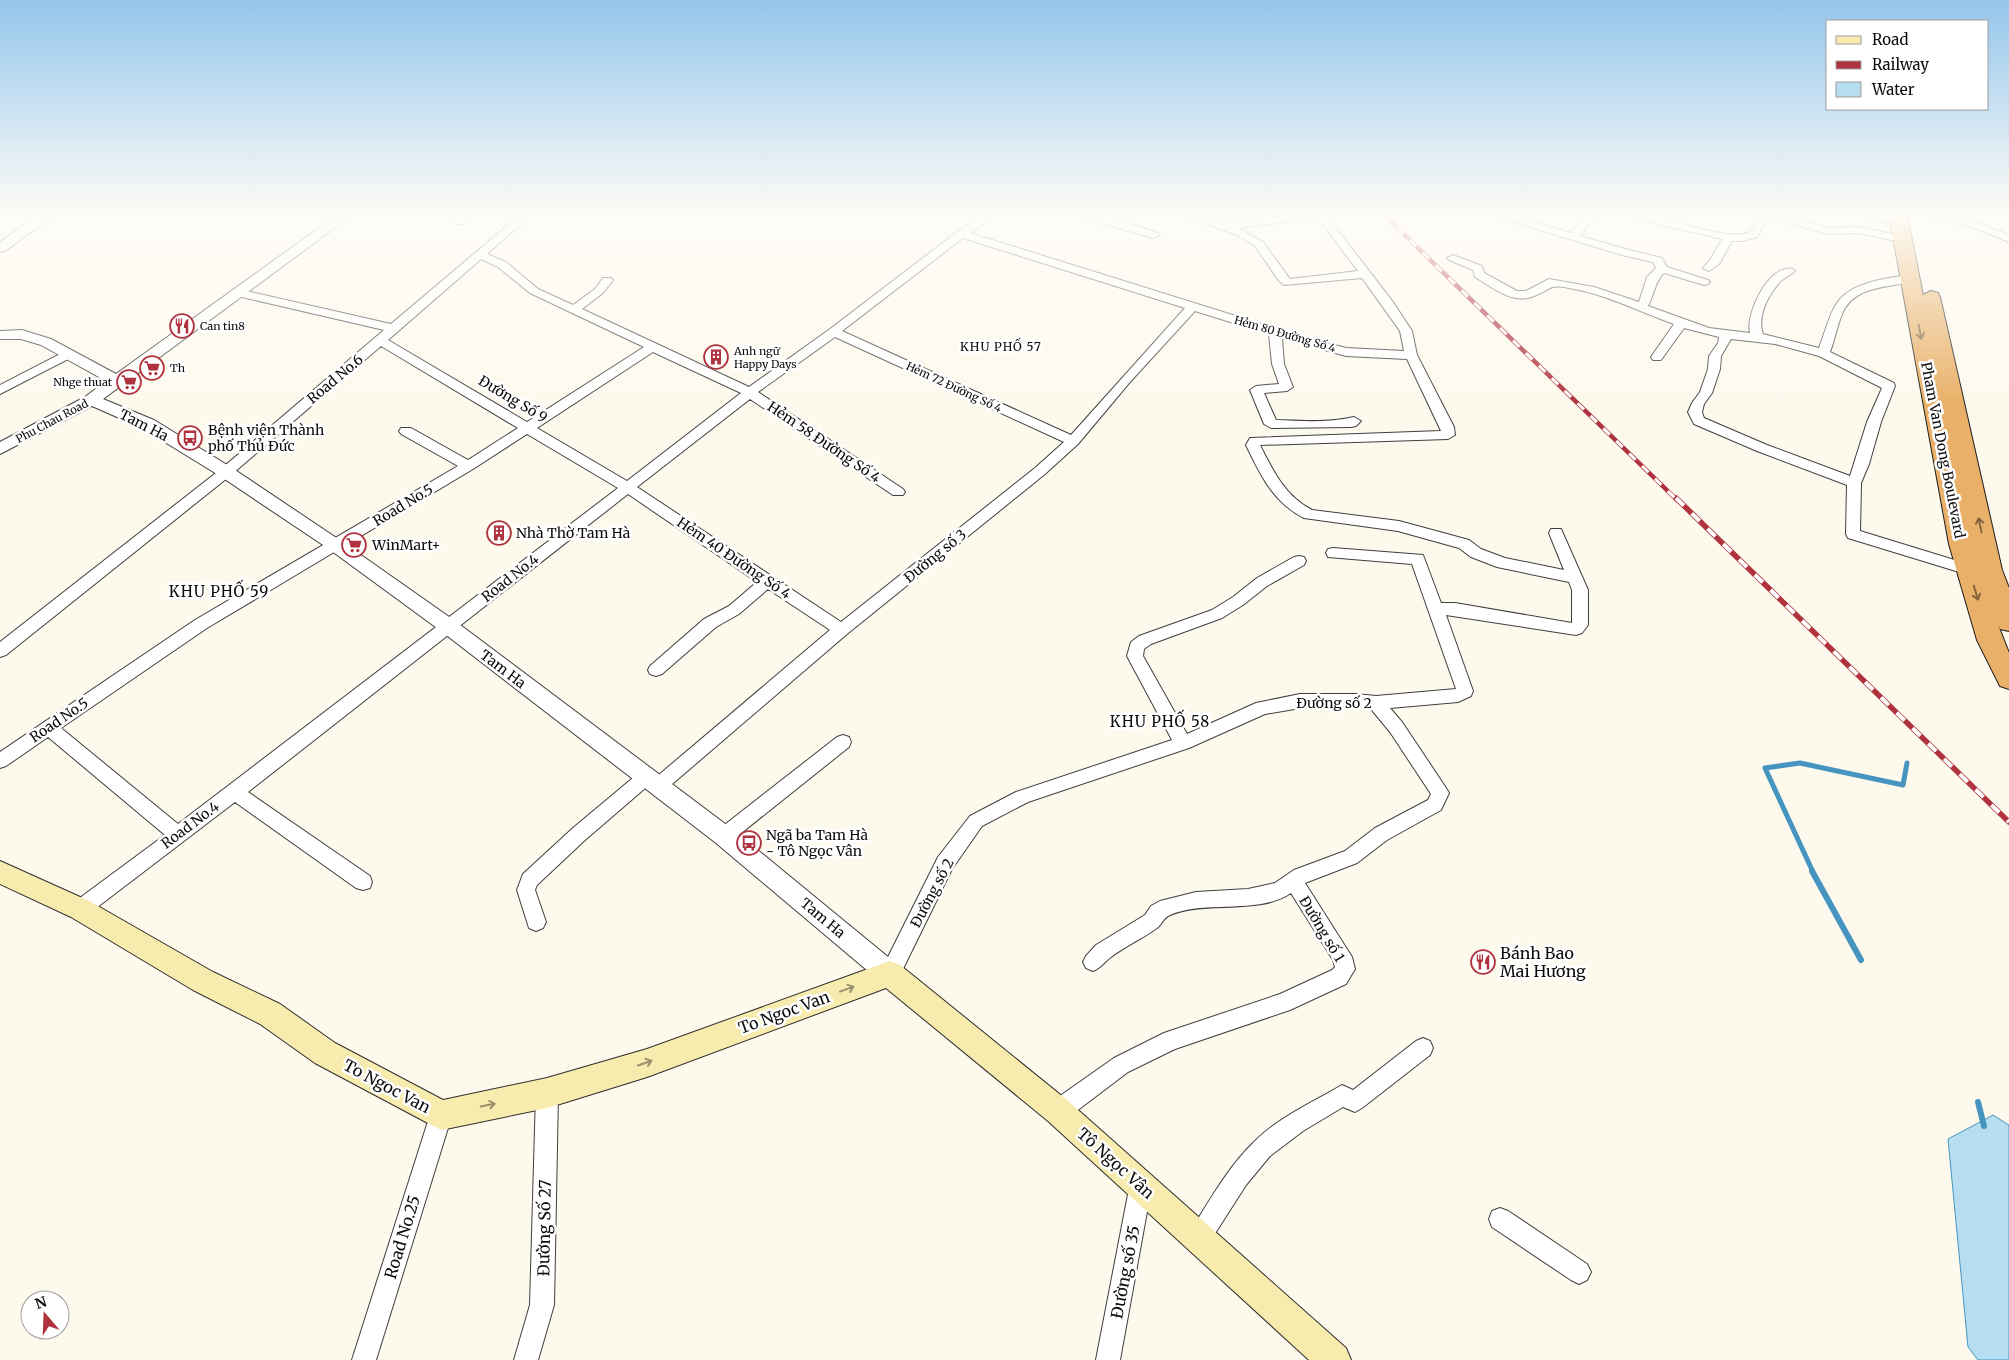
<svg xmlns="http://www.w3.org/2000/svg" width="2009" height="1360" font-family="Merriweather,serif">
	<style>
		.water { fill: #b7def0; stroke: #4595c0 }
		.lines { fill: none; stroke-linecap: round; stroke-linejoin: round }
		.stream-far1 { stroke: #4595c0; stroke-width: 5 }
		.stream { stroke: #4595c0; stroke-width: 6 }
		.minor-casing { stroke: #3f3f3f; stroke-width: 2 }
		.tertiary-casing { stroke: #3f3f3f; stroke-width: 2 }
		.secondary-casing { stroke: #2e2e2e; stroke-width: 2 }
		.trunk-casing { stroke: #1d1d1d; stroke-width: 2 }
		.minor { fill: #fff; fill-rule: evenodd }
		.tertiary { fill: #fff; fill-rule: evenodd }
		.secondary { fill: #f7ebae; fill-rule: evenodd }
		.trunk { fill: #e8b068; fill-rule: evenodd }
		.rail-far1-casing { stroke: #af323e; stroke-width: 4.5 }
		.rail-casing { stroke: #af323e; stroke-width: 5.5 }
		.rail-far1 { stroke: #fff; stroke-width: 3; stroke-dasharray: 9; stroke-linecap: butt }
		.rail { stroke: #fff; stroke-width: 4; stroke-dasharray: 11; stroke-linecap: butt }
		.oneway { stroke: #85663f }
		.oneway2 { stroke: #99926d }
		.labels { text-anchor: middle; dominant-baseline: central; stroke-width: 5; stroke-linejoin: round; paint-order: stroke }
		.far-poi-label { font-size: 11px; fill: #0c0c0c; stroke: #fff; text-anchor: start }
		.far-street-label { font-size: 11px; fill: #0c0c0c; stroke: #fff }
		.far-neighbourhood-label { font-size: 12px; letter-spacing: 1px; fill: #0c0c0c; stroke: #fff }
		.street-label { font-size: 14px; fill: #0c0c0c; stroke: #fff }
		.poi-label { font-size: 14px; fill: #0c0c0c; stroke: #fff; text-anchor: start }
		.neighbourhood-label { font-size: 15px; letter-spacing: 1px; fill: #0c0c0c; stroke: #fff }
		.near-poi-label { font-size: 16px; fill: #0c0c0c; stroke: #fff; text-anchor: start }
		.near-street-label { font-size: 16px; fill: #0c0c0c; stroke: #fff }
	</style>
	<rect width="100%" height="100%" fill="#fdf9ed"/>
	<path class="water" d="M1993 1115 2009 1125V1360H1978L1968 1347 1948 1139Z"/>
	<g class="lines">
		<path class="stream-far1" d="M1813 872 1765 768 1800 763 1903 785 1907 763"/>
		<g class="stream">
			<path d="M1812 871 1861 960"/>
			<path d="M1978 1102 1984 1126"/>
		</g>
		<g class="minor-casing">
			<g id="minor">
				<path d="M463 215H475L464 224H456L455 222Z"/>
				<path d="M520 215H531L487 254 506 262 538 289 573 305 595 289 603 278H611L613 280 603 293 582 309 749 387 830 329 957 232 985 215H997L970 233 1297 335 1346 348 1404 351 1400 331 1362 278 1284 285 1279 281 1255 246 1237 235 1187 217 1186 215H1201L1224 223 1290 215H1326L1393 302 1412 331 1417 355 1454 427 1455 435 1448 439 1260 445C1273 471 1285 496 1312 510L1399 521 1469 540 1481 549 1505 558 1564 570 1549 533 1551 529H1561L1588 590V625L1582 633 1576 635 1446 615 1473 691 1471 696 1458 702 1390 708 1402 722 1446 788 1449 793 1441 810 1387 840 1357 863 1305 883 1352 957 1355 969 1346 984 1290 1010 1175 1049 1128 1072 1066 1119 1058 1122 1050 1119 1047 1111 1050 1103 1114 1058 1164 1033 1280 994 1332 970 1335 967 1333 960 1291 893C1259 915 1205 900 1170 915 1163 918 1162 924 1157 928 1142 939 1125 946 1111 957 1104 962 1101 968 1093 971L1086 968 1083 962 1086 956 1096 945 1145 915 1151 906 1160 901 1196 892 1248 889 1275 883 1294 870 1345 851 1375 828 1428 800 1431 794 1390 732 1371 709 1356 706 1300 708 1265 714 1189 748 1028 802 982 826 952 869 897 981 890 983 883 981 880 974 883 967 938 857 970 816 1016 792 1172 740 1127 656 1131 642 1139 636 1212 610 1233 597 1257 578 1294 557 1299 556 1304 557 1306 561 1304 565 1267 586 1243 605 1222 618 1151 644 1144 649 1143 656 1187 734 1256 703 1300 694H1356L1376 696 1456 689 1412 564 1328 557 1326 553 1328 549 1333 548 1423 555 1441 603H1455L1572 623V590L1569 582 1497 567 1471 557 1459 548 1398 531 1304 518C1273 502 1261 476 1246 445L1250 438 1441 431 1407 359 1346 356 1282 338 1284 364 1293 387 1287 391 1264 393 1276 420C1301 421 1329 423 1354 417L1361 421 1356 426 1351 427 1271 428 1264 424 1250 390 1256 386 1279 384 1272 364 1269 334 1195 311 1130 382 1078 444 1045 474 847 634 664 791 658 793 652 791 649 786 650 784 585 840 537 885 535 890 546 922 543 928 536 931 529 928 517 890 523 874 573 828 640 772 646 770 652 772 655 777 654 779 830 630 768 589 739 614 716 627 662 674 656 676 650 674 648 670 650 666 704 619 729 606 757 582 628 494 248 792 370 876 372 882 370 888 363 890 356 888 235 802 87 915 80 918 73 915 71 909 73 903 165 835 48 737 6 766 0 768V752L195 620 458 466 401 434 399 431 401 428H411L468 460 518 428 381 346 231 475 6 655 0 657V642L221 469 384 330 233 295 231 293 233 291 237 289 391 324ZM1318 218 1358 271 1290 279 1263 242 1237 228ZM963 238 1185 308 1071 435 842 331ZM481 259 498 267 530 293 644 347 527 422 388 340ZM835 337 1064 442 1035 468 841 622 637 487 750 399 893 495H903L905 492 903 489 758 392ZM653 352 741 393 627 481 537 428ZM527 434 618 488 178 824 61 728 207 628 473 469Z"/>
				<path d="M1078 215C1105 215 1131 224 1158 233L1160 235 1154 238 1079 217Z"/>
				<path d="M1496 215H1512L1571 233 1585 215H1596L1580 236 1629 250 1662 258 1667 267 1708 280 1710 282 1708 284 1704 285 1664 273C1655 281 1654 295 1648 306L1709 328 1750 333C1745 314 1769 263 1793 269L1795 271C1790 276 1783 278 1779 283 1767 297 1757 317 1763 334L1819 348C1834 308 1832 291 1879 280 1890 278 1904 274 1914 277L1916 279 1914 281C1888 288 1854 285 1842 314 1837 326 1835 339 1830 352L1894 383 1895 386 1881 422 1869 464 1861 483 1860 531 1974 566 1976 570 1974 574 1969 575 1848 538 1846 534 1847 485 1757 451 1694 424 1688 412 1692 403 1700 392 1708 369 1709 356 1718 343 1719 337 1684 328 1661 360H1653L1651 357 1674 324C1640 312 1606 294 1569 288 1547 284 1553 289 1534 296 1513 305 1493 288 1475 277L1473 270 1449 260 1447 258 1453 255 1482 266 1484 273 1517 291H1526L1549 279 1594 287 1639 302 1647 277 1656 268 1653 262 1622 255 1497 217ZM1731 339 1775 344 1819 356 1882 388 1867 422 1850 476 1767 445 1704 418 1702 412 1704 404 1712 393 1720 369 1721 356Z"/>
				<path d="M1627 215C1633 215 1640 214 1646 215 1674 219 1723 240 1749 233L1760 215H1780L1828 228 1858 227 1902 236 1908 239 1902 242 1858 233 1828 234 1768 218 1757 237 1743 241H1732L1719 264 1709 271 1703 268 1710 260 1722 239 1628 217Z"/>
				<path d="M1865 215H1883L1903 220 1904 222 1899 225 1866 217Z"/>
				<path d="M1930 215C1958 215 1983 224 2009 235V242L1975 228 1931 217Z"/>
				<path d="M68 350 74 354 72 357 0 394V385Z"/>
				<path d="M843 735 849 737 851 742 849 747 730 842 724 844 718 842 715 836 718 830 837 737Z"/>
				<path d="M1423 1038 1430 1041 1433 1048 1430 1055 1362 1108 1355 1112 1343 1107 1303 1131 1270 1156 1246 1185 1207 1246 1199 1249 1191 1246 1188 1238 1191 1230C1210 1200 1228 1167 1254 1142 1277 1119 1307 1105 1335 1089L1342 1085 1353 1090 1416 1041Z"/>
				<path d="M547 1082 554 1086 558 1093 554 1305 538 1360H514L530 1305 536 1093 540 1086Z"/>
				<path d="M441 1104 449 1107 452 1115 376 1360H352L430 1115 433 1107Z"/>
				<path d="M1141 1173 1149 1176 1152 1184 1120 1360H1096L1130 1184 1133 1176Z"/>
				<path d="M1500 1208 1508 1211 1587 1264 1591 1272 1587 1280 1579 1284 1571 1280 1492 1227 1489 1219 1492 1211Z"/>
			</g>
		</g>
		<g class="tertiary-casing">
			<g id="tertiary">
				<path d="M38 215H54L5 251 0 252V242Z"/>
				<path d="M337 215H352L103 399 154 420 232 468 341 541 455 621 732 829 899 966 902 974 899 982 890 985 881 982 716 843 441 631 329 549 220 476 142 428 92 406 0 454V442L85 397 106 381 41 345 21 339H0V331L22 330 51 339 116 374Z"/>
			</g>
		</g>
		<g class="secondary-casing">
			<path id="secondary" d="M0 861 89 901 213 972 280 1004 335 1043 443 1100 547 1078 647 1049 890 961 900 965 1068 1101 1346 1348 1351 1360H1309L1048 1121 886 988 647 1077 547 1108 441 1130 315 1063 260 1024 193 990 71 917 0 884Z"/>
		</g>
		<g class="trunk-casing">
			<path id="trunk" d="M1889 215H1907L1923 295 1931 291 1938 293 1940 297 2002 570 2009 588V631L2000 629 1998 625 2009 653V689L2000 686 1977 640 1949 544Z"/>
		</g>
		<use href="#minor" class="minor"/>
		<use href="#tertiary" class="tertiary"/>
		<use href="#secondary" class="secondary"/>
		<use href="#trunk" class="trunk"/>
		<g class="rail-far1-casing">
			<path id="rail-far1" d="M1384 215 1677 500"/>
		</g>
		<g class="rail-casing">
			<path id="rail" d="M1676 498 2009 822"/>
		</g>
		<use href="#rail-far1" class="rail-far1"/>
		<use href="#rail" class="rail"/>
	</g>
	<defs><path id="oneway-shaft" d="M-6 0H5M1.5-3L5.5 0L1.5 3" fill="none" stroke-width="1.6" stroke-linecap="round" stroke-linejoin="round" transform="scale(1.25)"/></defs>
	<g class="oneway">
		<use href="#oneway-shaft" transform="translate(1920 332) rotate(79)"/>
		<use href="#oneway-shaft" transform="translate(1980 525) rotate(-102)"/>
		<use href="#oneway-shaft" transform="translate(1976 593) rotate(73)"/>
	</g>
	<g class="oneway2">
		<use href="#oneway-shaft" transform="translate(847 989) rotate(-20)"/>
		<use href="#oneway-shaft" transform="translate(645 1063) rotate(-19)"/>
		<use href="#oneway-shaft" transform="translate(488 1105) rotate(-12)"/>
	</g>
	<linearGradient id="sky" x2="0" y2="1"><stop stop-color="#94c5eb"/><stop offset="0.53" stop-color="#fefcf7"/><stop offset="1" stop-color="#fefcf7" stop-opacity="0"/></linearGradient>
	<rect width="2009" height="405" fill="url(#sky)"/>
	<defs>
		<g id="restaurant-ring" transform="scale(1.25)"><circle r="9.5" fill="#fff" stroke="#af323e" stroke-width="1.5"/><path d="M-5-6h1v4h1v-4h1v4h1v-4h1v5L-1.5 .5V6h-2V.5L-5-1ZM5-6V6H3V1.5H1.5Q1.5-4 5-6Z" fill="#af323e"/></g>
		<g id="building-ring" transform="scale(1.25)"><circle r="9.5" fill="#fff" stroke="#af323e" stroke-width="1.5"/><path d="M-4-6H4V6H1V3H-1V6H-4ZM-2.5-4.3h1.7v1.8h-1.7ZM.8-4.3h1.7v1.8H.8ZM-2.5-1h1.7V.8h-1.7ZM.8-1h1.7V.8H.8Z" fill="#af323e"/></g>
		<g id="supermarket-ring" transform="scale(1.25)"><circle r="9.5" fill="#fff" stroke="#af323e" stroke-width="1.5"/><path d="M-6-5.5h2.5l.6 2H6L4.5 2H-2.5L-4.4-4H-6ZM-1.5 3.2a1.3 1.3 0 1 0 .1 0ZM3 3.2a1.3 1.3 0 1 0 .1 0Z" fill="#af323e"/></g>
		<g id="bus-ring" transform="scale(1.25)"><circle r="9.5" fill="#fff" stroke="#af323e" stroke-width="1.5"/><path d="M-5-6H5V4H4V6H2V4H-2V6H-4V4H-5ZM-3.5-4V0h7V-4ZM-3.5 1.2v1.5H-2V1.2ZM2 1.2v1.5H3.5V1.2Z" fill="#af323e"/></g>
	</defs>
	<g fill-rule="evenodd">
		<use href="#restaurant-ring" x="182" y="326"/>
		<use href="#building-ring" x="716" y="357"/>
		<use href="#supermarket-ring" x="152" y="368"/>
		<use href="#supermarket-ring" x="129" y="382"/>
		<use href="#bus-ring" x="190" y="438"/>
		<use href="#building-ring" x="499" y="533"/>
		<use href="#supermarket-ring" x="354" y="545"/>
		<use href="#bus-ring" x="749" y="843"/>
		<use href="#restaurant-ring" x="1483" y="962"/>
	</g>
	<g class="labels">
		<g class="far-poi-label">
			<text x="200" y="326">Can tin8</text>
			<text x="734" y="351">Anh ngữ<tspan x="734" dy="13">Happy Days</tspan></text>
			<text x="170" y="368">Th</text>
			<text x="112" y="382" text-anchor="end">Nhge thuat</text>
		</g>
		<g class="far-street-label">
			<text transform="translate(1285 334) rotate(16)">Hẻm 80 Đường Số 4</text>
			<text transform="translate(954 387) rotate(25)">Hẻm 72 Đường Số 4</text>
			<text transform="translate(52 421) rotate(-28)">Phu Chau Road</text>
		</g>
		<g class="far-neighbourhood-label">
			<text x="1001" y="346">KHU PHỐ 57</text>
		</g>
		<g class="street-label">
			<text transform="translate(335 379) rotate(-40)">Road No.6</text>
			<text transform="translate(513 399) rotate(31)">Đường Số 9</text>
			<text transform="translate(144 425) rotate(27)">Tam Ha</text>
			<text transform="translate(824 442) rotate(34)">Hẻm 58 Đường Số 4</text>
			<text transform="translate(1943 450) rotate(79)">Pham Van Dong Boulevard</text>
			<text transform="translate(403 505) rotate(-31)">Road No.5</text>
			<text transform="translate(935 556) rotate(-39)">Đường số 3</text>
			<text transform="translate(734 558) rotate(34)">Hẻm 40 Đường Số 4</text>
			<text transform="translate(510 578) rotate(-38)">Road No.4</text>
			<text transform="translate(503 669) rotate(37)">Tam Ha</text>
			<text x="1334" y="703">Đường số 2</text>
			<text transform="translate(59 720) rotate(-34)">Road No.5</text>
			<text transform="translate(190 825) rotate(-37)">Road No.4</text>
			<text transform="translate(932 893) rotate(-62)">Đường số 2</text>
			<text transform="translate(823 918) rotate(40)">Tam Ha</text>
			<text transform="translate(1322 929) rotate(59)">Đường số 1</text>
		</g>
		<g class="poi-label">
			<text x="208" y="430">Bệnh viện Thành<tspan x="208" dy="16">phố Thủ Đức</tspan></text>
			<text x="516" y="533">Nhà Thờ Tam Hà</text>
			<text x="372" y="545">WinMart+</text>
			<text x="766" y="835">Ngã ba Tam Hà<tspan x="766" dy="16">- Tô Ngọc Vân</tspan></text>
		</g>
		<g class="neighbourhood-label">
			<text x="219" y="591">KHU PHỐ 59</text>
			<text x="1160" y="721">KHU PHỐ 58</text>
		</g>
		<g class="near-poi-label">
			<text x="1500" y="953">Bánh Bao<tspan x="1500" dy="18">Mai Hương</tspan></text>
		</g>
		<g class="near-street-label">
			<text transform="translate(784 1012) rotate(-20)">To Ngoc Van</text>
			<text transform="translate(387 1086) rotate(28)">To Ngoc Van</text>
			<text transform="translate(1116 1163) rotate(42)">Tô Ngọc Vân</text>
			<text transform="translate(544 1228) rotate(-89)">Đường Số 27</text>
			<text transform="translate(402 1237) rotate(-73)">Road No.25</text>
			<text transform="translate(1125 1272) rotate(-79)">Đường số 35</text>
		</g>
	</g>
	<rect x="1826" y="20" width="162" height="90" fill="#ffffff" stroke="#9e9e9e"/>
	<rect x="1836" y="36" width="25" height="8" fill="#f7ebae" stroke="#9e9e9e"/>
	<text x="1872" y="45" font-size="15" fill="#0c0c0c">Road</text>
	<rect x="1836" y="61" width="25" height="8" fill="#af323e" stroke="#9e9e9e"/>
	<text x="1872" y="70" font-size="15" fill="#0c0c0c">Railway</text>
	<rect x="1836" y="82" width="25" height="15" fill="#b7def0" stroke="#9e9e9e"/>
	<text x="1872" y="95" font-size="15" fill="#0c0c0c">Water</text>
	<g transform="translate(45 1315) rotate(341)"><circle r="24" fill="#ffffff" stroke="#9e9e9e"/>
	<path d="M0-4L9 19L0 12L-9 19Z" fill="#af323e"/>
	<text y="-8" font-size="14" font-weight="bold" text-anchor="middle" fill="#0c0c0c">N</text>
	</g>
</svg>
